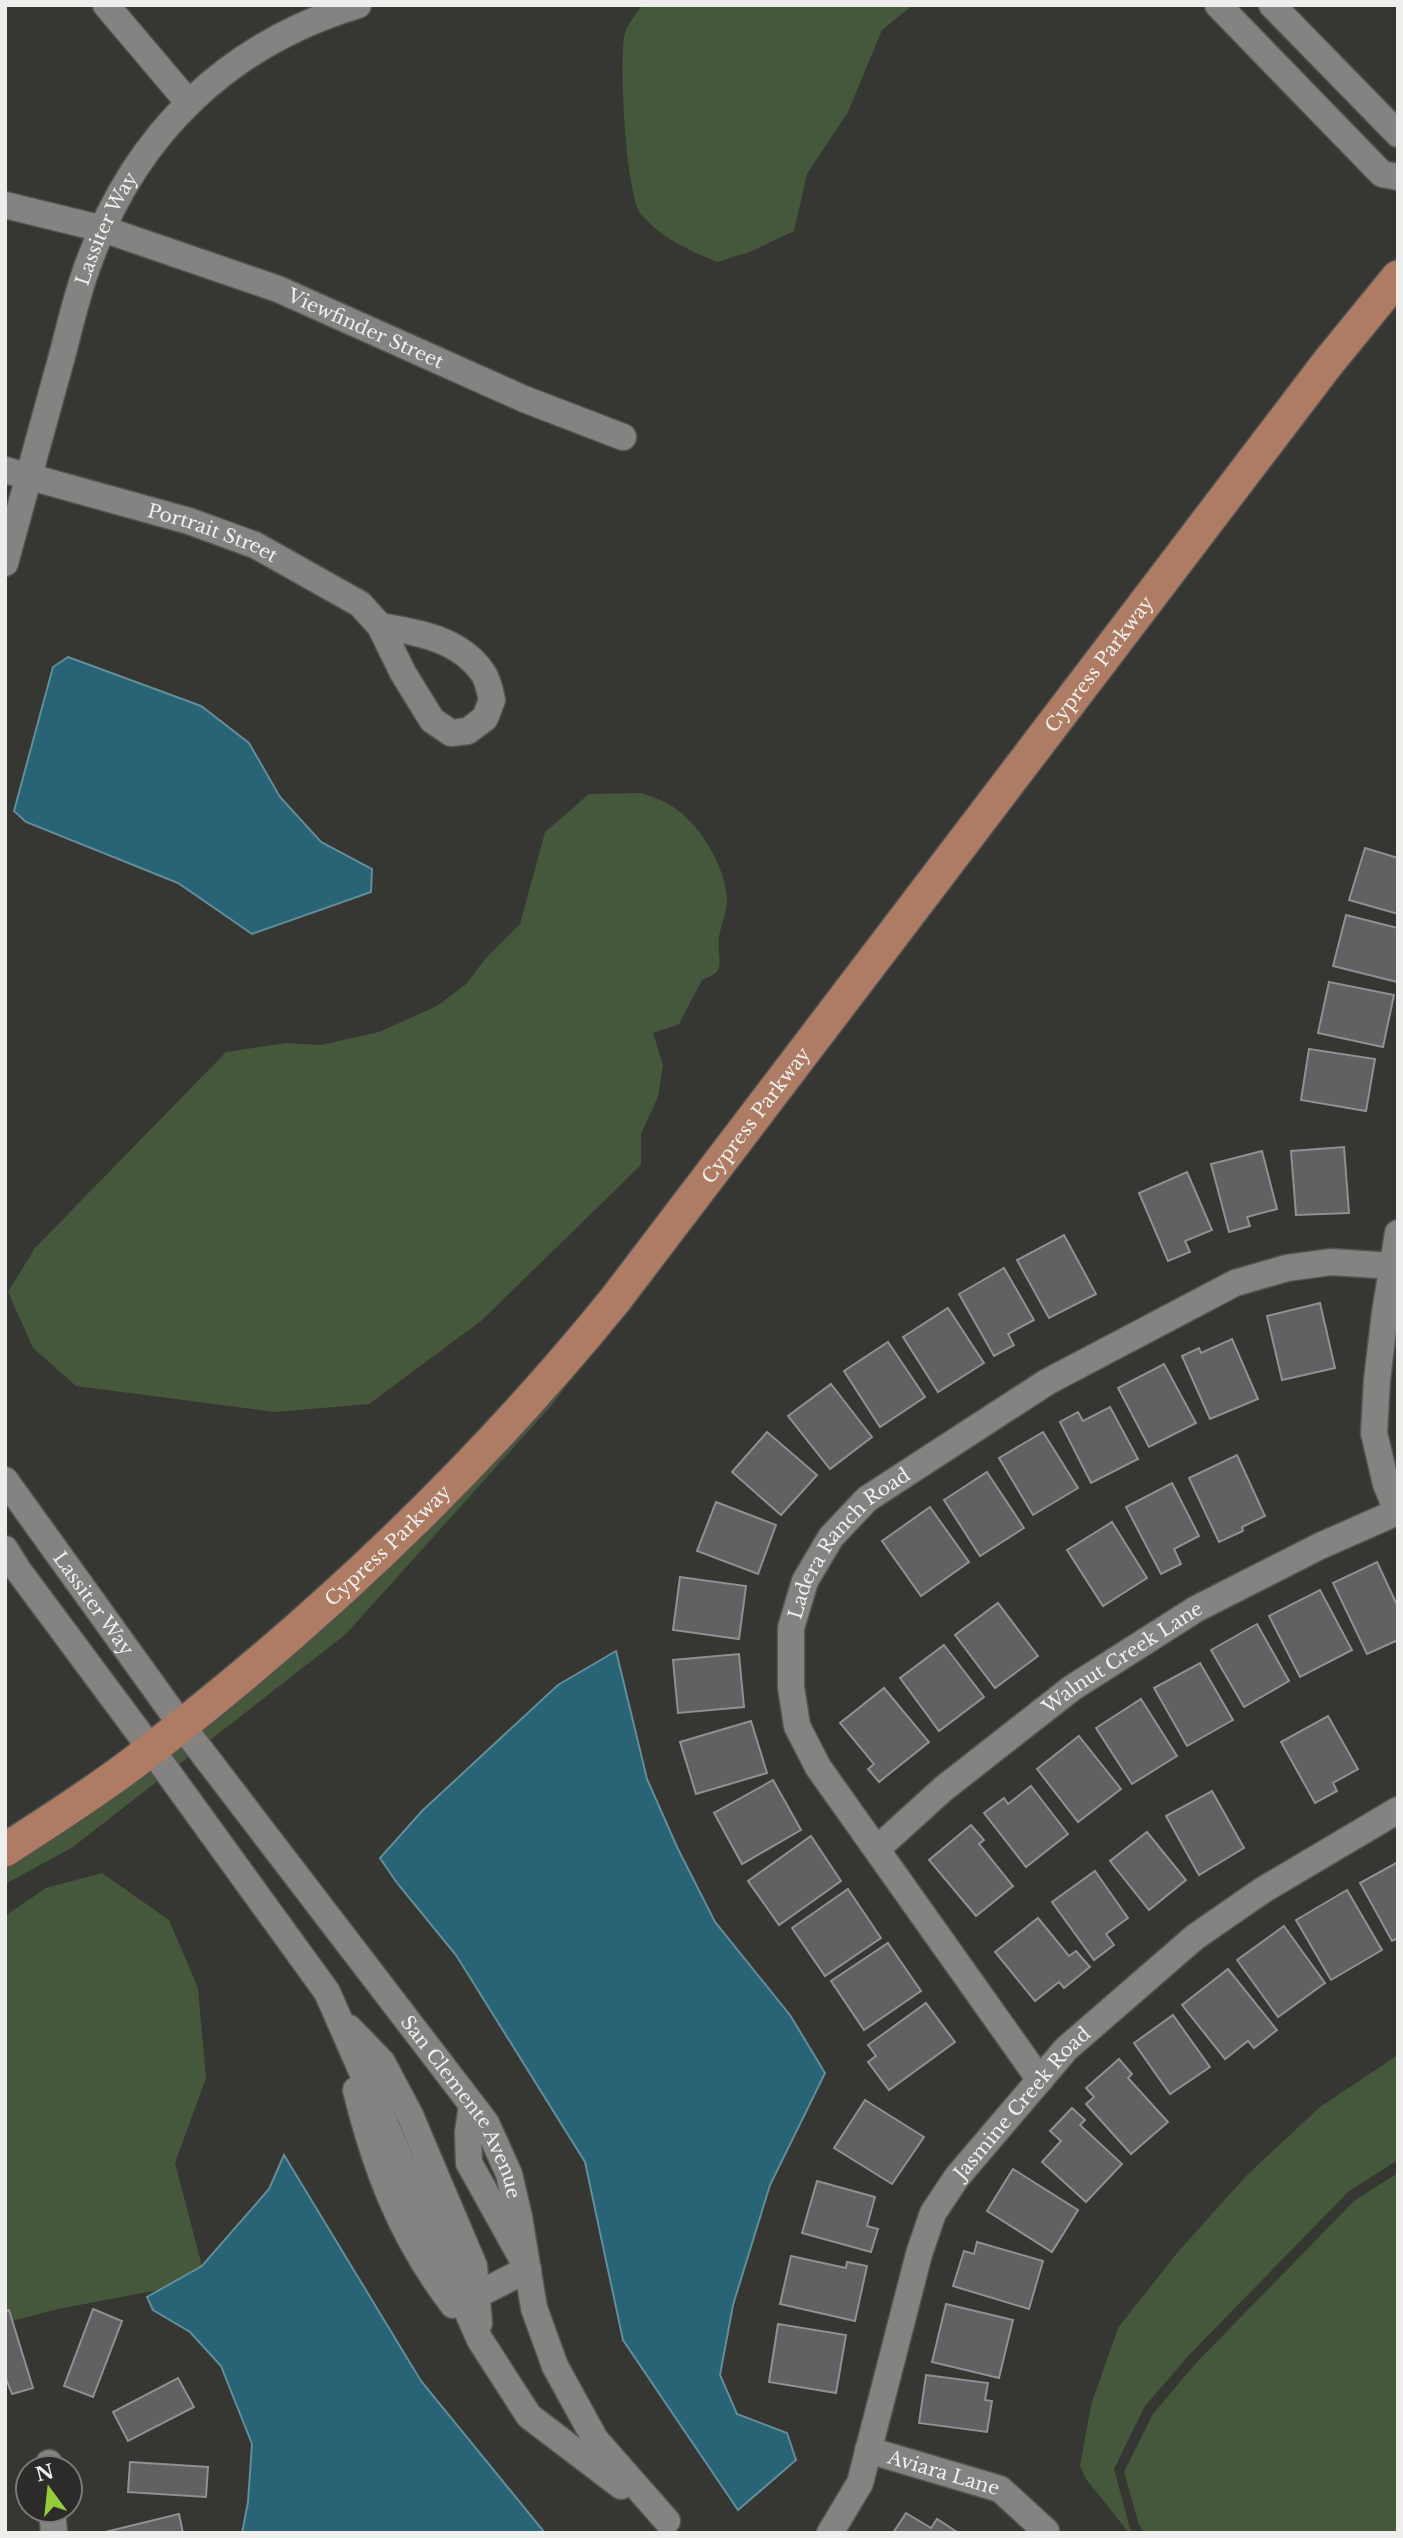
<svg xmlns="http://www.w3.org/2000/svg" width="1403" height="2538" font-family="'Libre Baskerville',serif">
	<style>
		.green { fill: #45583c }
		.water { fill: #286376; stroke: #638d99; stroke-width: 2 }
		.building { fill: #616062; stroke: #918f92; stroke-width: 2 }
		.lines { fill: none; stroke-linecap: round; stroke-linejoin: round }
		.minor-casing { stroke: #535351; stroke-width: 29 }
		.major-casing { stroke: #535351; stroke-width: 36 }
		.minor { stroke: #848381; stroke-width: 26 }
		.major { stroke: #ae7c64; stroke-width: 33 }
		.labels { text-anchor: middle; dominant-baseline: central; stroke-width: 6; stroke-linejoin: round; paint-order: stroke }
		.street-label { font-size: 19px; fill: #eeeeec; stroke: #2c2b29 }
	</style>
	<rect width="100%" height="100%" fill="#363633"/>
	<g class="green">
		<path d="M642 5H913L882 30 848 112 807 174 794 231 750 252 717 262C689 250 661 239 641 214 626 196 618 58 625 33 628 23 637 13 642 5Z"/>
		<path d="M642 793C652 797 663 800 672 806 700 824 726 867 727 900 727 912 721 925 719 937 716 961 729 970 702 980L679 1024 653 1033 663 1065 658 1097 641 1134V1165L481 1321 369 1404 275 1412 76 1386 33 1348 8 1292 35 1248 226 1052 286 1043 321 1045 379 1032 437 1006 466 984 486 958 520 924 545 832 589 794Z"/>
		<path d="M676 1240 551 1406 346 1634 73 1847 5 1884V1865L154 1764Z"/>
		<path d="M102 1873 169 1920 198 1988 206 2078 175 2163 202 2266 164 2289 58 2309 5 2323V1916L46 1888Z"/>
		<path d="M1398 2055V2160L1348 2192 1190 2354 1145 2406 1114 2469 1130 2528 1133 2533H1129L1086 2479 1080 2466 1091 2405 1118 2328 1177 2253 1247 2175 1320 2107Z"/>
		<path d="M1398 2173V2533H1145L1139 2525 1124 2472 1153 2414 1197 2362 1355 2200Z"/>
	</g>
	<g class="water">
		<path d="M68 657 201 706 249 743 280 797 321 842 372 869 371 892 252 934 178 883 26 822 14 811 53 667Z"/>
		<path d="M616 1651 647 1779 677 1847 715 1922 790 2015 825 2073 770 2185 733 2305 720 2375 737 2414 787 2433 796 2460 738 2510 623 2340 585 2162 456 1955 397 1883 380 1858 422 1811 558 1685Z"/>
		<path d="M284 2155 421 2381 545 2533H242L248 2502 252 2444 221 2366 190 2332 153 2310 147 2297 202 2266 269 2189Z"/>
	</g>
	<g class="building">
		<path d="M1365 848 1398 858V914L1349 900Z"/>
		<path d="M1346 915 1398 928 1397 982 1333 966Z"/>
		<path d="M1329 982 1394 995 1383 1047 1318 1033Z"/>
		<path d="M1309 1049 1375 1059 1366 1111 1301 1100Z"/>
		<path d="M1344 1147 1349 1213 1296 1215 1291 1151Z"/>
		<path d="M1262 1151 1277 1209 1247 1217 1250 1226 1229 1232 1211 1164Z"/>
		<path d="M1187 1172 1212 1230 1185 1241 1190 1252 1168 1261 1139 1193Z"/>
		<path d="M1064 1235 1096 1294 1049 1318 1017 1260Z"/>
		<path d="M1004 1268 1034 1320 1008 1334 1014 1345 994 1356 959 1294Z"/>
		<path d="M1320 1303 1335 1368 1282 1380 1267 1316Z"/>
		<path d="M948 1308 984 1363 938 1392 903 1337Z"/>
		<path d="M1232 1339 1258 1399 1210 1419 1182 1356 1199 1348 1201 1353Z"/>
		<path d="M888 1342 925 1397 880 1427 844 1371Z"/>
		<path d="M1164 1364 1196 1423 1149 1447 1118 1388Z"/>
		<path d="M831 1384 872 1437 830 1469 788 1416Z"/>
		<path d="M1110 1407 1138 1459 1091 1483 1060 1422 1078 1412 1083 1421Z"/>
		<path d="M767 1432 817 1475 781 1515 732 1472Z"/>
		<path d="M1043 1432 1078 1488 1033 1515 999 1458Z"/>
		<path d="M1237 1455 1265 1516 1242 1527 1243 1531 1219 1542 1189 1478Z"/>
		<path d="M987 1472 1024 1528 980 1556 944 1500Z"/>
		<path d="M1172 1483 1199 1536 1174 1549 1181 1564 1161 1574 1126 1507Z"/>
		<path d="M716 1502 776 1525 758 1574 697 1551Z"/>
		<path d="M930 1507 969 1562 921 1596 882 1541Z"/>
		<path d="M1112 1522 1147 1578 1103 1606 1067 1550Z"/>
		<path d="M1377 1562 1398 1607V1640L1367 1654 1333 1583Z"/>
		<path d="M680 1577 746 1586 739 1639 673 1630Z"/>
		<path d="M1320 1590 1352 1650 1300 1677 1269 1616Z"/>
		<path d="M998 1603 1038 1656 995 1688 955 1635Z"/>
		<path d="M1257 1624 1289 1681 1244 1707 1211 1650Z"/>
		<path d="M944 1645 984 1697 939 1731 900 1678Z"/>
		<path d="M739 1654 744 1707 678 1713 673 1660Z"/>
		<path d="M1200 1663 1233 1720 1187 1746 1154 1688Z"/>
		<path d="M884 1688 929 1742 879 1782 868 1769 874 1764 840 1723Z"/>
		<path d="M1141 1699 1177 1756 1132 1784 1096 1728Z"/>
		<path d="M1328 1716 1358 1769 1333 1783 1337 1791 1315 1803 1281 1742Z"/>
		<path d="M751 1721 767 1773 696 1794 680 1742Z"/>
		<path d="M1079 1736 1121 1789 1078 1822 1037 1769Z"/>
		<path d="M773 1780 801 1830 742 1864 714 1813Z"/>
		<path d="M1031 1786 1068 1834 1026 1867 984 1813 1004 1798 1008 1804Z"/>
		<path d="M1212 1791 1244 1848 1199 1875 1166 1816Z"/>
		<path d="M971 1825 984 1840 979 1844 1013 1886 976 1916 929 1860Z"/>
		<path d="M1147 1832 1186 1880 1149 1910 1110 1861Z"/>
		<path d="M811 1836 841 1881 779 1925 748 1881Z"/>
		<path d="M1398 1862V1938L1392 1941 1360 1883Z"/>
		<path d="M1095 1871 1128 1918 1106 1934 1114 1945 1094 1960 1052 1902Z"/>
		<path d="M848 1889 881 1938 825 1976 792 1928Z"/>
		<path d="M1347 1890 1382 1950 1331 1980 1296 1920Z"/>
		<path d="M1038 1918 1069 1956 1076 1951 1090 1967 1064 1988 1059 1982 1035 2001 995 1952Z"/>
		<path d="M1284 1926 1325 1983 1278 2017 1237 1960Z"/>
		<path d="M888 1943 921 1991 864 2030 831 1981Z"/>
		<path d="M1228 1969 1277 2030 1254 2048 1248 2041 1225 2059 1182 2005Z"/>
		<path d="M926 2003 955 2042 889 2090 868 2062 876 2056 868 2045Z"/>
		<path d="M1173 2015 1210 2067 1170 2094 1134 2043Z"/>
		<path d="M1119 2059 1132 2074 1128 2078 1168 2122 1131 2154 1086 2104 1094 2097 1086 2088Z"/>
		<path d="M865 2100 924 2137 892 2184 834 2148Z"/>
		<path d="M1072 2108 1085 2120 1080 2125 1122 2164 1086 2202 1042 2162 1061 2141 1050 2131Z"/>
		<path d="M1013 2169 1078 2210 1052 2252 987 2211Z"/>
		<path d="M817 2181 875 2197 867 2226 878 2229 871 2252 802 2233Z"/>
		<path d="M977 2242 1043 2261 1029 2309 953 2286 964 2251 974 2254Z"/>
		<path d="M791 2256 846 2268 847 2262 867 2266 855 2321 780 2304Z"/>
		<path d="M946 2304 1013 2320 999 2378 932 2362Z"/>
		<path d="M93 2309 122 2321 93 2397 64 2386Z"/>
		<path d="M9 2310 33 2388 12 2394 5 2376V2311Z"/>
		<path d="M778 2324 846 2335 836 2393 769 2382Z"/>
		<path d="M926 2375 988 2383 985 2400 992 2401 987 2432 919 2423Z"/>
		<path d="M178 2378 194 2407 128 2441 113 2412Z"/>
		<path d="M130 2462 208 2467 206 2497 128 2492Z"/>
		<path d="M906 2513 931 2528 937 2519 957 2532 893 2533Z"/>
		<path d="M179 2514 183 2533H105V2532Z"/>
	</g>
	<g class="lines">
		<g class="minor-casing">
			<g id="minor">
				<path d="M106 5 189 103"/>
				<path d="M1218 5 1382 174 1398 177"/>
				<path d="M1272 5 1398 134"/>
				<path id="s1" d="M5 205 103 229 278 289 524 399 623 437"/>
				<path id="s2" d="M5 470 189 521 255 545 360 604 380 626 403 673 432 720 451 733 468 731 485 718 492 700C490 691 488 680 483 673 460 639 417 632 380 626"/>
				<path id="s3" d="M5 563C22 500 40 437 57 374 68 337 75 298 89 262 135 134 228 44 358 5"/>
				<path d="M1398 1233 1385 1313 1377 1380 1374 1433 1386 1484 1398 1513"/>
				<path id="s4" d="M5 1480 182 1726 486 2123 509 2174 519 2217 534 2308 555 2366 595 2439 667 2521"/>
				<path d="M5 1549 18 1570 151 1749 327 1992 480 2340 529 2416 621 2486"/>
				<path id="s5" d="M877 1849 943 1789 1072 1688 1196 1609 1320 1546 1397 1512"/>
				<path d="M349 2028 382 2062 410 2115 474 2266 479 2323"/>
				<path id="s6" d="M1040 2080 818 1767 797 1726 791 1687V1628L805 1581 831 1537 867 1499 1047 1382 1235 1283 1287 1268 1331 1262 1393 1266"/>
				<path d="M356 2090C376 2171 402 2238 453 2305"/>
				<path d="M472 2105 468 2132 469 2163 528 2269 477 2295"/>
				<path id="s7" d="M868 2450 1000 2489 1046 2531"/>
				<path d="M49 2463V2468"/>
				<path d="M52 2510 54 2533"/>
				<path id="s8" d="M830 2533 860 2483 919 2254 933 2213 957 2177 1066 2049 1195 1937 1263 1890 1398 1810"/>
			</g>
		</g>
		<g class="major-casing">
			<g id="major">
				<path id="s9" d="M5 1850C48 1822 91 1795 132 1764 311 1628 473 1475 615 1300L1327 364 1398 277"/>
			</g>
		</g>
		<use href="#minor" class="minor"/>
		<use href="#major" class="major"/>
	</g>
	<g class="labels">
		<g class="street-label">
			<text stroke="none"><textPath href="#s3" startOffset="350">Lassiter Way</textPath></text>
			<text stroke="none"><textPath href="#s1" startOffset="382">Viewfinder Street</textPath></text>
			<text stroke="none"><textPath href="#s2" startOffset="217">Portrait Street</textPath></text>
			<text stroke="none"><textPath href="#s9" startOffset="1624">Cypress Parkway</textPath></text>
			<text stroke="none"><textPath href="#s9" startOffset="1057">Cypress Parkway</textPath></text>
			<text stroke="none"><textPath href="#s9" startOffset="490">Cypress Parkway</textPath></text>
			<text stroke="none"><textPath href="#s6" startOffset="634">Ladera Ranch Road</textPath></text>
			<text stroke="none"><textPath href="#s4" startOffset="152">Lassiter Way</textPath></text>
			<text stroke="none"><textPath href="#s5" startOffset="312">Walnut Creek Lane</textPath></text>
			<text stroke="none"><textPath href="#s8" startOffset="480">Jasmine Creek Road</textPath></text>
			<text stroke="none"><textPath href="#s4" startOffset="777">San Clemente Avenue</textPath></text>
			<text stroke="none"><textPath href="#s7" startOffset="79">Aviara Lane</textPath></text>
		</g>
	</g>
	<rect width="1403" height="2538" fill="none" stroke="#eeeeec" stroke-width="14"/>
	<g transform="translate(49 2489) rotate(345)"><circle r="33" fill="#2c2b29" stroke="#7a7977" stroke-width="2"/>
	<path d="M0-5L12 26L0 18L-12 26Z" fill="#94cc3c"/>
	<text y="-10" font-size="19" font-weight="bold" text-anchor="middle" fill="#eeeeec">N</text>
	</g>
</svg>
